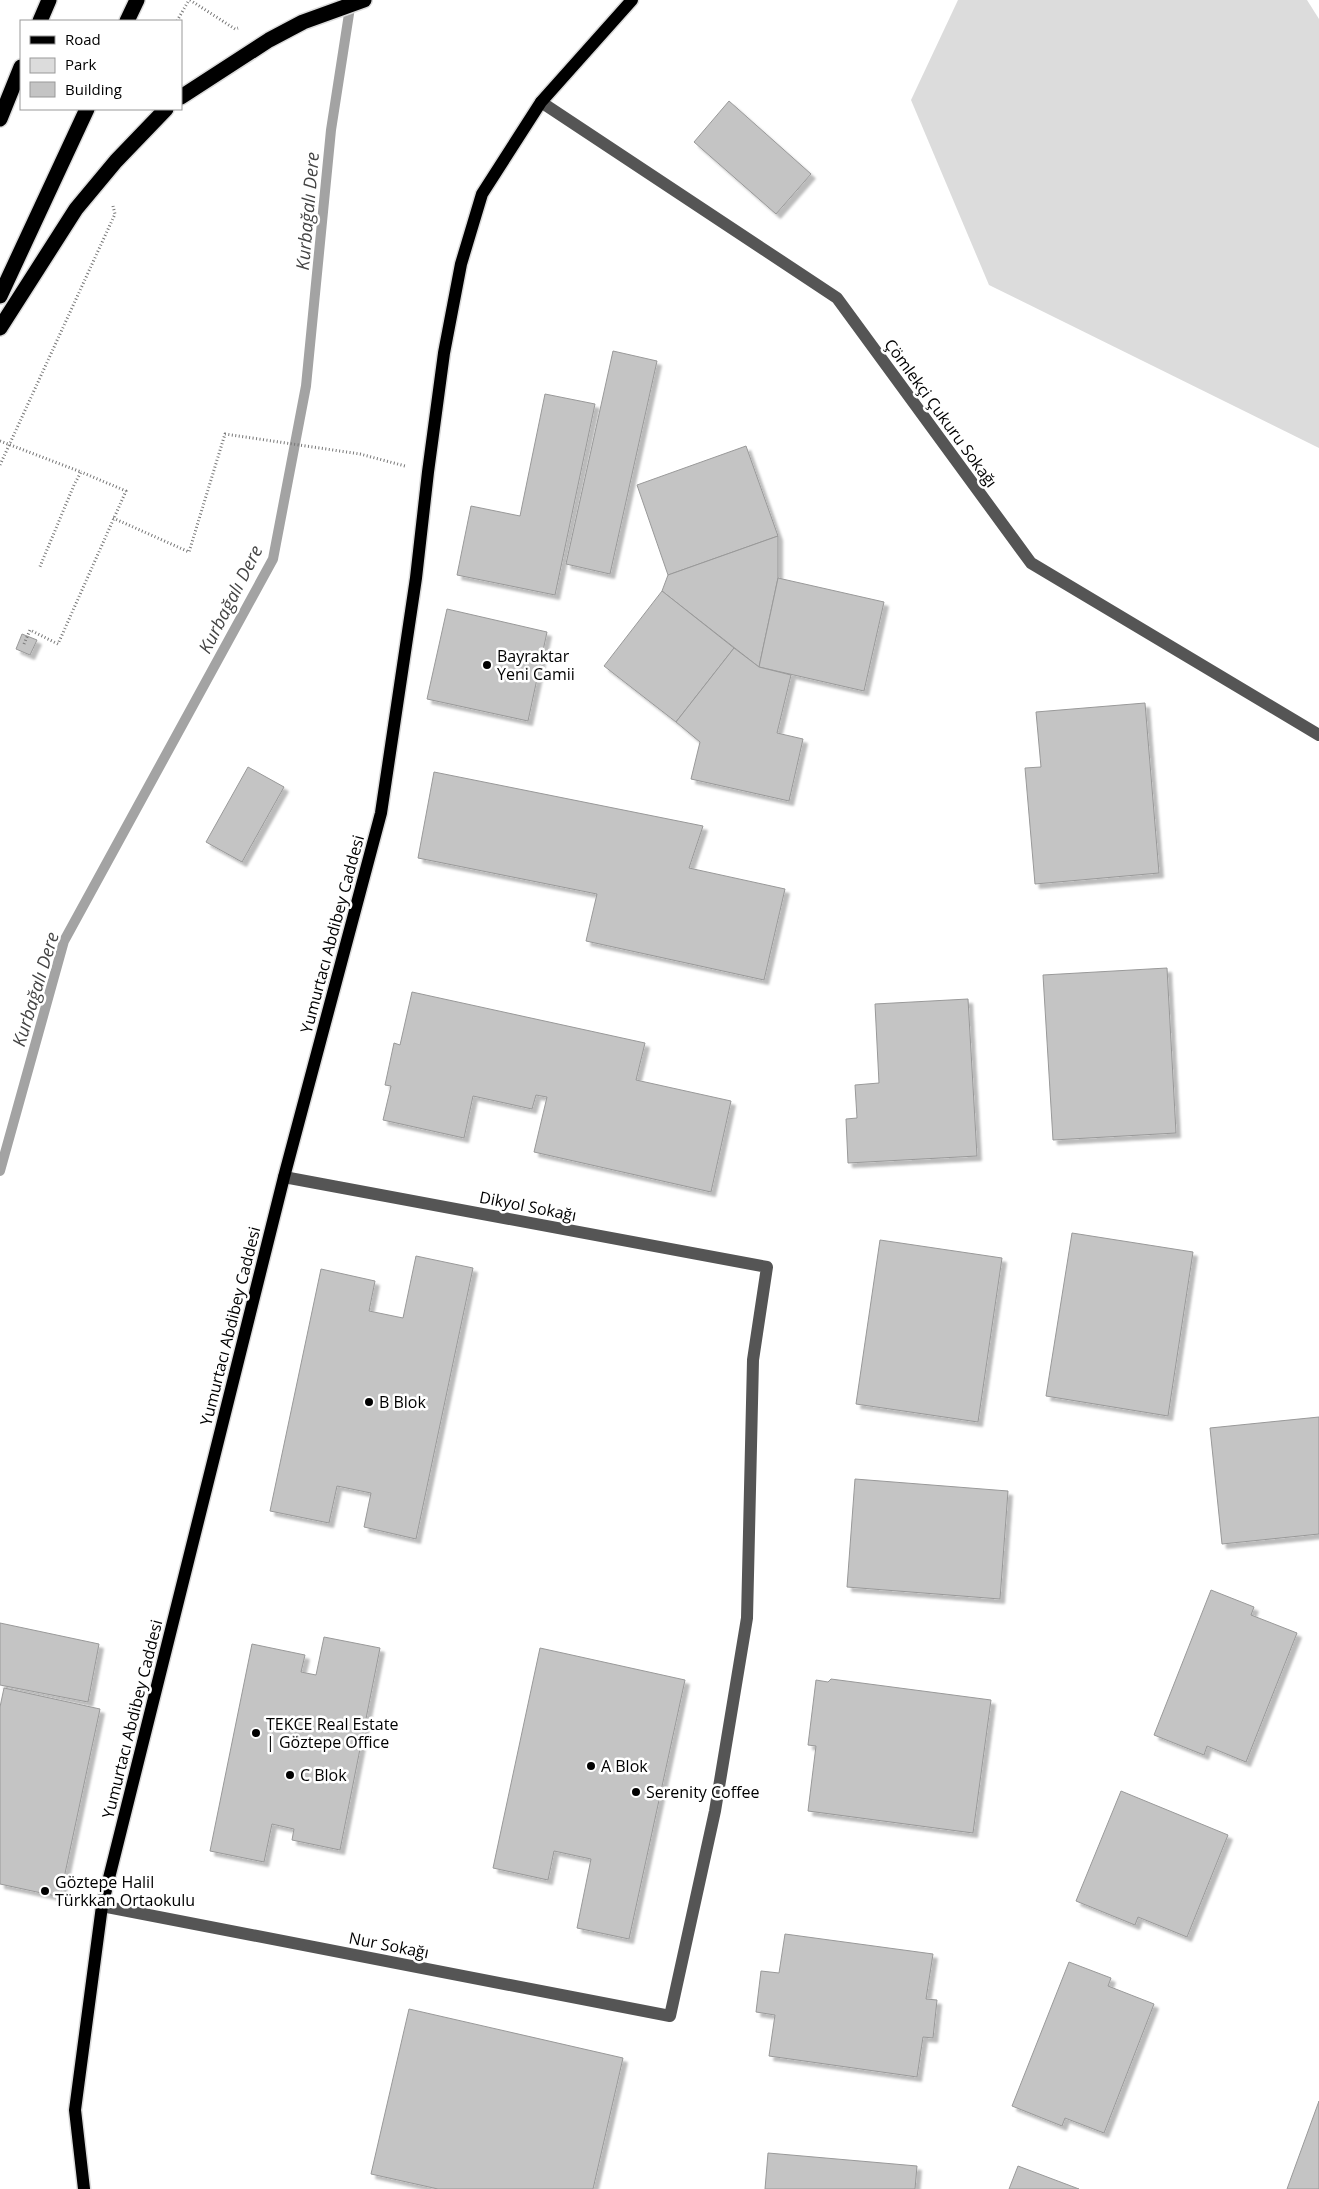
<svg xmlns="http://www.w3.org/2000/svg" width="1319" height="2189" font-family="'Open Sans',sans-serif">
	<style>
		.green { fill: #dcdcdc }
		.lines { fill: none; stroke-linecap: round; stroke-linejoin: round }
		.stream { stroke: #a3a3a3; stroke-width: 10 }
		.building { fill: #c4c4c4; stroke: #999; filter: url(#shadow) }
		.major-casing { stroke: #dbdbdb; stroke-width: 15 }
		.highway-casing { stroke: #dbdbdb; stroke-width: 18 }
		.path { stroke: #777; stroke-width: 3; stroke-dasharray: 1 2.5; stroke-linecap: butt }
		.minor { stroke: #555; stroke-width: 12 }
		.major { stroke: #000; stroke-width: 12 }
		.highway { stroke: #000; stroke-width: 15 }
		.poi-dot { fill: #000; stroke: #fff; stroke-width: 2 }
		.labels { text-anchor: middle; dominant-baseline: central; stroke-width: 5; stroke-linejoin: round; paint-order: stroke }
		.street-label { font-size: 16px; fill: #000; stroke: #fff }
		.poi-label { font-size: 16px; fill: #000; stroke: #fff; text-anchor: start }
		.water-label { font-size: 18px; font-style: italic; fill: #444; stroke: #fff }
	</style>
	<defs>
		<filter id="shadow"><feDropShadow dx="4.5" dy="4.5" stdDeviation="1" flood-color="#0004"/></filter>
	</defs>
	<rect width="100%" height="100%" fill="#fff"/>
	<path class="green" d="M958 0H1307L1319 19V448L989 285 911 100Z"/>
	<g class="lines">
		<path class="stream" d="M0 1171 64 941 273 559 306 386 331 130 351 1"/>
	</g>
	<g class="building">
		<path d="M729 101 811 174 776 214 694 142Z"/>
		<path d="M613 351 657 361 610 574 566 564Z"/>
		<path d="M545 394 595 404 555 595 457 575 471 506 520 516Z"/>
		<path d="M746 446 778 536 668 575 637 485Z"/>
		<path d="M778 536V578L759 667 662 591 668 575Z"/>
		<path d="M778 578 884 602 864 691 759 667Z"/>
		<path d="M662 591 734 648 676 722 604 666Z"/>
		<path d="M447 609 547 632 528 721 427 699Z"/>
		<path d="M22 634 37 640 30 655 16 649Z"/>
		<path d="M734 648 759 667 791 675 777 733 803 739 789 801 691 779 700 742 676 722Z"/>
		<path d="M1145 703 1159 873 1035 884 1025 768 1041 767 1036 712Z"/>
		<path d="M248 767 284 787 242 862 206 842Z"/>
		<path d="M434 772 703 826 689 868 785 889 764 980 586 941 597 894 418 858Z"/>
		<path d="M1167 968 1176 1133 1053 1140 1043 975Z"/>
		<path d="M412 992 645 1043 636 1080 731 1101 711 1192 534 1152 547 1097 536 1095 532 1109 473 1096 464 1138 383 1120 391 1086 385 1085 394 1043 400 1045Z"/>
		<path d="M968 999 977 1156 848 1163 846 1119 857 1118 855 1085 879 1083 875 1004Z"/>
		<path d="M1072 1233 1193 1252 1168 1416 1046 1396Z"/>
		<path d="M880 1240 1002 1258 978 1422 856 1404Z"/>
		<path d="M416 1256 473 1268 416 1539 364 1527 371 1493 337 1486 329 1523 270 1511 321 1269 375 1281 369 1311 403 1318Z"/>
		<path d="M1319 1417V1534L1222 1544 1210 1428Z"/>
		<path d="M855 1479 1008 1491 1000 1599 847 1587Z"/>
		<path d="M1211 1590 1254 1607 1251 1615 1297 1633 1246 1762 1207 1746 1204 1755 1154 1735Z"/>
		<path d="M0 1623 99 1644 88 1702 0 1685Z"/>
		<path d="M324 1637 380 1648 340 1850 292 1840 294 1829 272 1824 264 1862 210 1851 252 1644 305 1655 301 1672 316 1675Z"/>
		<path d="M540 1648 685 1680 629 1939 577 1928 591 1859 554 1851 548 1880 493 1868Z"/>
		<path d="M831 1679 991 1700 973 1833 808 1811 816 1746 808 1745 816 1680 828 1682Z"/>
		<path d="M4 1688 100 1709 60 1897 0 1884V1707Z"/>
		<path d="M1121 1791 1228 1835 1187 1937 1138 1917 1135 1925 1076 1901Z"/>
		<path d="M785 1934 933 1954 926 1999 937 2000 933 2038 923 2037 917 2077 769 2056 775 2015 756 2012 761 1971 779 1973Z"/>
		<path d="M1069 1962 1111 1978 1108 1986 1154 2004 1104 2133 1065 2118 1062 2126 1012 2106Z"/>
		<path d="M409 2009 623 2058 593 2189H438L371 2174Z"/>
		<path d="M1319 2101V2189H1287Z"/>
		<path d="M768 2153 917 2166 915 2189H765Z"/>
		<path d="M1018 2166 1079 2189H1009Z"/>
	</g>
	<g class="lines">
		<g class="major-casing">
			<path id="major" d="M84 2189 75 2110 102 1906 284 1177 381 813 416 578 428 472 444 353 461 264 482 194 541 102 632 0"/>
		</g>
		<g class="highway-casing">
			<g id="highway">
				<path d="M40 21 49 0"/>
				<path d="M127 21 137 0"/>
				<path d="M181 97 269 40 303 22 364 0"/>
				<path d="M0 119 21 67"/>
				<path d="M0 296 87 109"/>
				<path d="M0 328 76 209 116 161 166 109"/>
			</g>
		</g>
		<g class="path">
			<path d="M190 0 235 29 238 28"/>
			<path d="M177 21 189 0"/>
			<path d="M0 441 81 472 74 485 39 569"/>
			<path d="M0 465 115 214 113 206"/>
			<path d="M113 518 189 552 225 434 360 454 405 466"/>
			<path d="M24 644 30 630 58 644 126 491 81 472"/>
		</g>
		<g class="minor">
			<path d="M541 102 837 298 1031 563 1319 735"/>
			<path d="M102 1906 670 2016 715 1811 747 1618 753 1360 767 1267 284 1177"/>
		</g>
		<use href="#major" class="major"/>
		<use href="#highway" class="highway"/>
	</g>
	<g class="poi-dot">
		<circle cx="487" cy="665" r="5"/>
		<circle cx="369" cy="1402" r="5"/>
		<circle cx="256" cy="1733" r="5"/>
		<circle cx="591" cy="1766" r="5"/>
		<circle cx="290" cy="1775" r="5"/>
		<circle cx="636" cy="1792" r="5"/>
		<circle cx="45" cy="1891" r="5"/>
	</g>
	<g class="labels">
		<g class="street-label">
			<text transform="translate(941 413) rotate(54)">Çömlekçi Çukuru Sokağı</text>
			<text transform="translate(332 934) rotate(-75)">Yumurtacı Abdibey Caddesi</text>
			<text transform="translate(528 1206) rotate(11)">Dikyol Sokağı</text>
			<text transform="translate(230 1326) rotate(-76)">Yumurtacı Abdibey Caddesi</text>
			<text transform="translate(132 1719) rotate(-76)">Yumurtacı Abdibey Caddesi</text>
			<text transform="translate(389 1945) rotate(11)">Nur Sokağı</text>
		</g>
		<g class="poi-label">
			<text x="497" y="656">Bayraktar<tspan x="497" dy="18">Yeni Camii</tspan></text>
			<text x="379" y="1402">B Blok</text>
			<text x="266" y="1724">TEKCE Real Estate<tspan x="266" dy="18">| Göztepe Office</tspan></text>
			<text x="601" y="1766">A Blok</text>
			<text x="300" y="1775">C Blok</text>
			<text x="646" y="1792">Serenity Coffee</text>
			<text x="55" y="1882">Göztepe Halil<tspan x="55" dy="18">Türkkan Ortaokulu</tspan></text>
		</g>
		<g class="water-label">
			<text transform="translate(307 211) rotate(-85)">Kurbağalı Dere</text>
			<text transform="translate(230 599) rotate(-63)">Kurbağalı Dere</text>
			<text transform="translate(35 989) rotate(-73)">Kurbağalı Dere</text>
		</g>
	</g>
	<rect x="20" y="20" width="162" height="90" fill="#ffffff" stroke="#999999"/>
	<rect x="30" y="36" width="25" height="8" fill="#000000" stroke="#999999"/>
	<text x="65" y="45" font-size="15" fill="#000000">Road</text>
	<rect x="30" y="58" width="25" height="15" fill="#dcdcdc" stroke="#999999"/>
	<text x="65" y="70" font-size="15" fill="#000000">Park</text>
	<rect x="30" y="82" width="25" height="15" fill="#c4c4c4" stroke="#999999"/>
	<text x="65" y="95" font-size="15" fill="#000000">Building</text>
</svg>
